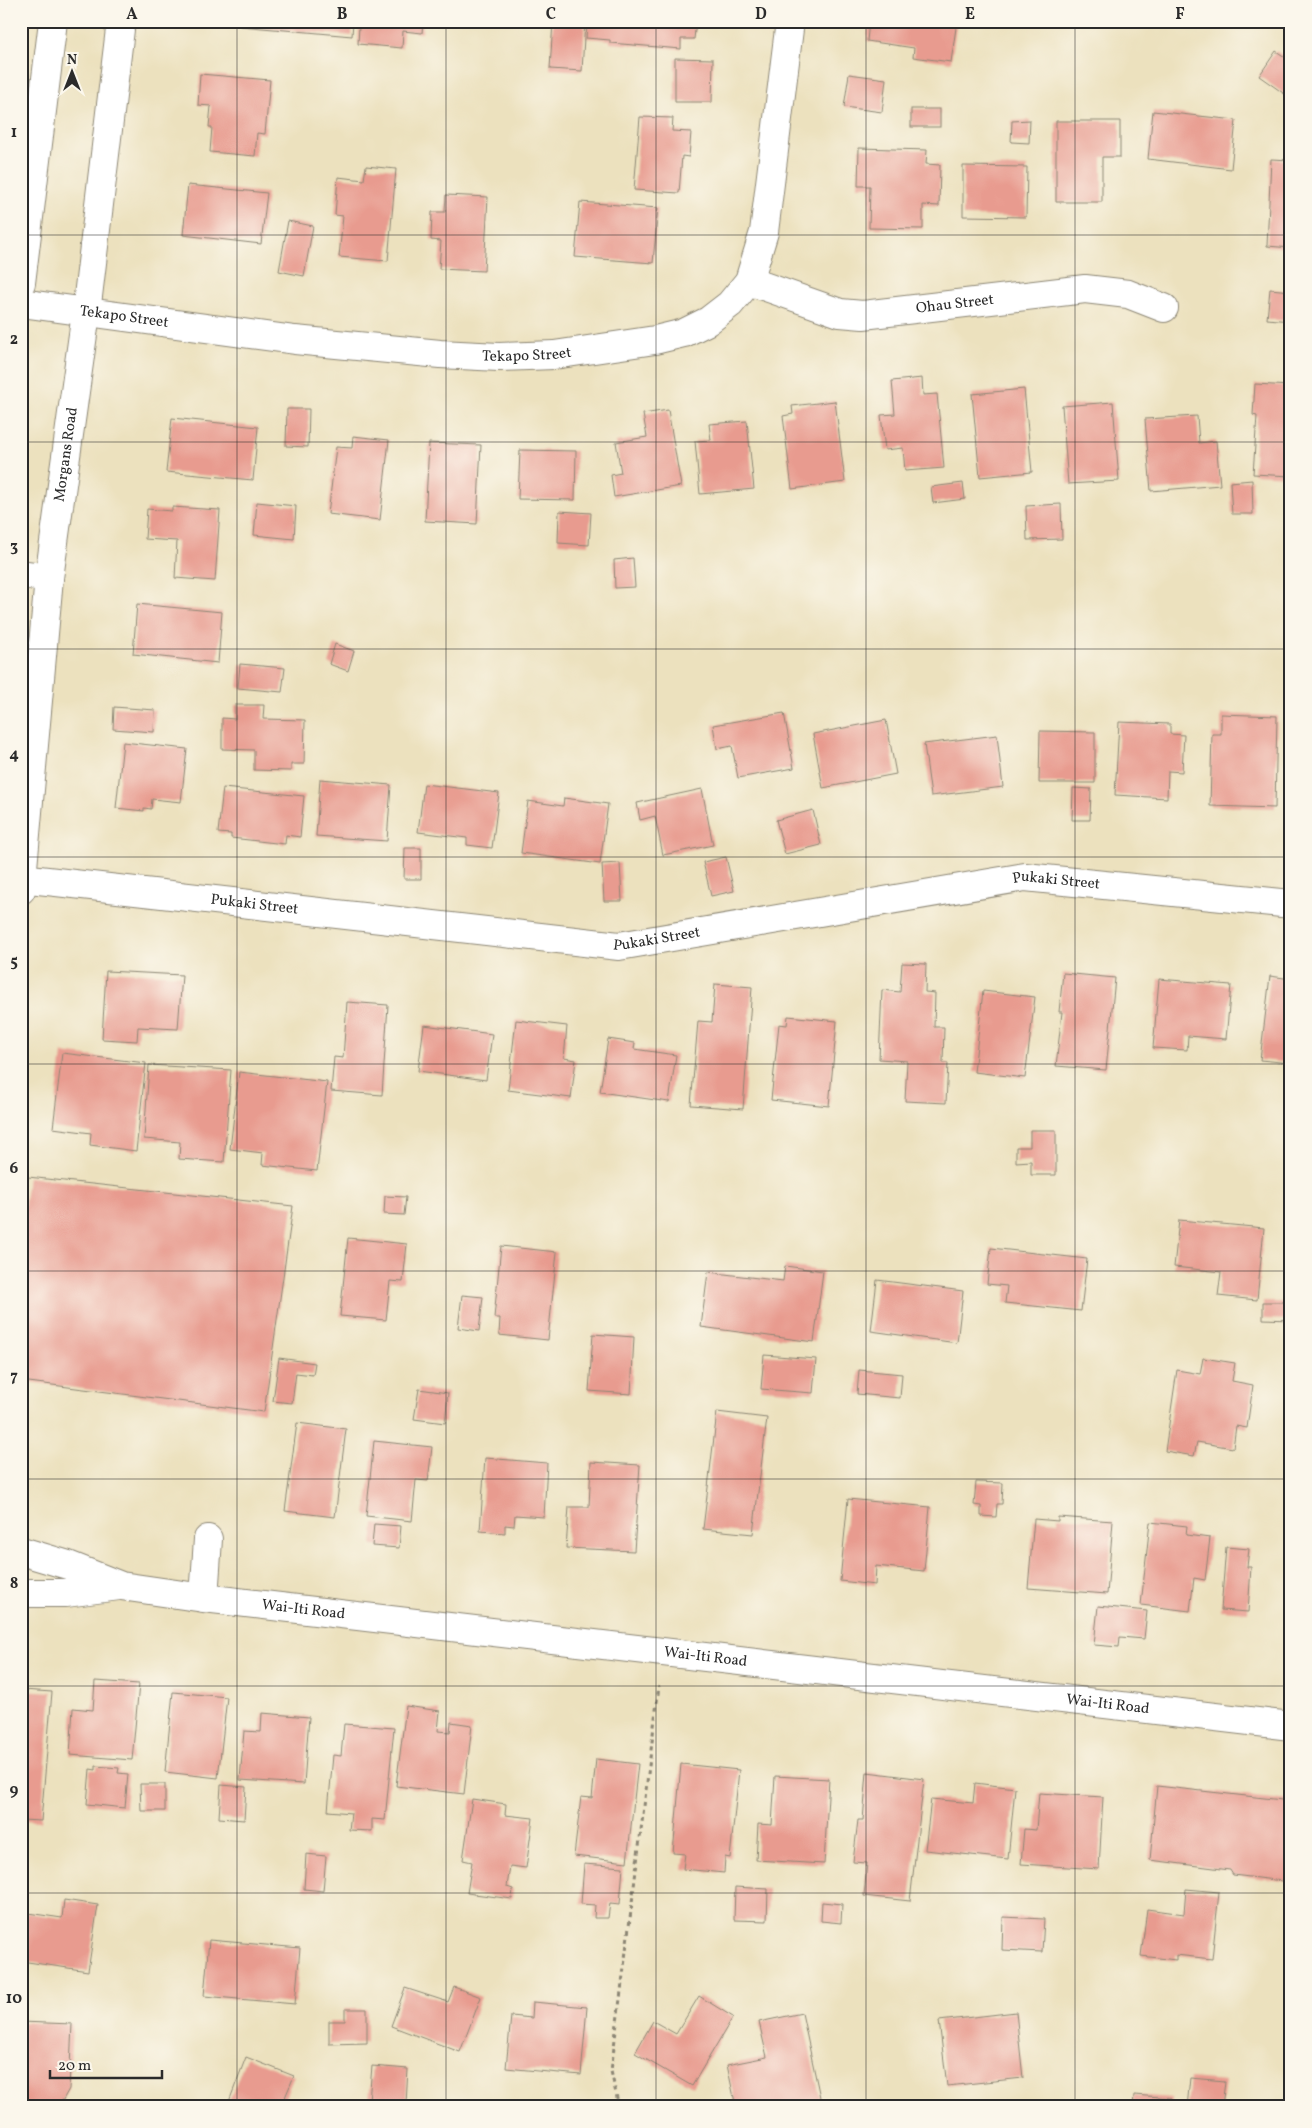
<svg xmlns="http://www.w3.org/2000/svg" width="1312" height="2128" font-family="Vollkorn,serif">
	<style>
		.building { fill: #e89b8f }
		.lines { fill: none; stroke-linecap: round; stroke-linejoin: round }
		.minor-casing { stroke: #8c8674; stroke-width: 30 }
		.path { stroke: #8c8674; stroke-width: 3; stroke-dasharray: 4 4; stroke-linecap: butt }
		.minor { stroke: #fff; stroke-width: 28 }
		.grid { fill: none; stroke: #2b2b2b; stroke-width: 1; stroke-opacity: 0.55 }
		.labels { text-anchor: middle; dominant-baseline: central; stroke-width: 5; stroke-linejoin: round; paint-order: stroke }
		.street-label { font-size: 15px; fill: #2b2b2b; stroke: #fbf7ec }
		.neatline { fill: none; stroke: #2b2b2b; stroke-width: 2 }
		.grid-label { font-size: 16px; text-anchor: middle; font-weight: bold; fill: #2b2b2b }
	</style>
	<rect width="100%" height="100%" fill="#fbf7ec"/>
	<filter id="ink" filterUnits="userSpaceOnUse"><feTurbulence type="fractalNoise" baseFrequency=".02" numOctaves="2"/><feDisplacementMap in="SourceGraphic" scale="10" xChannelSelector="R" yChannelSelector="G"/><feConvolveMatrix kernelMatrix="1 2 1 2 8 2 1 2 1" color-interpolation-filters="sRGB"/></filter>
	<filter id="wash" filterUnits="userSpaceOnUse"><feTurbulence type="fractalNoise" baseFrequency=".0096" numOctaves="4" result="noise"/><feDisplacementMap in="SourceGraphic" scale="20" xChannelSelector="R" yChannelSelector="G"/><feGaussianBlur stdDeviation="1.12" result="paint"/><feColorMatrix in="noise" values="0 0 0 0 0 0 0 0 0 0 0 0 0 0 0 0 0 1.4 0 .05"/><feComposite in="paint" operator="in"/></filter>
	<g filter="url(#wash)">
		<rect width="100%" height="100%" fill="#ece1be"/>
		<g id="blocks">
			<g class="building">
				<path d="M199 21H233L232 25Z"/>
				<path d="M240 21H353L352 36 240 26Z"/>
				<path d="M370 21H423L422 33 403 31 402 48 358 44 359 26H370Z"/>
				<path d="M553 21H585L582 71 550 69Z"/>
				<path d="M587 21H696L694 39H681V49L610 43V40L586 38Z"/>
				<path d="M869 21H957L951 62 913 57 914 48 867 41Z"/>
				<path d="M1276 51 1291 61V88L1286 95 1259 76Z"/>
				<path d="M675 58 713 59 712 102H675Z"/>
				<path d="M200 74 270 80 265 134 257 133 255 156 210 152 212 127H209L211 106 198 105Z"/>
				<path d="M849 74 886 79 882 112 844 107Z"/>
				<rect x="911" y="109" width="29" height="18"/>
				<path d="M1153 111 1236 120 1231 169 1148 159Z"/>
				<path d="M640 117 673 118 672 131 691 132 689 157 682 156 679 193 634 190Z"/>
				<path d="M1030 120 1029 143 1011 142 1012 121Z"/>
				<path d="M1056 121H1120V157H1102V202H1056Z"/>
				<path d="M859 148 927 150 926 164 940 165 939 206 923 205V229L869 228 870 186H858Z"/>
				<path d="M1271 159 1291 160V248L1267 246Z"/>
				<path d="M366 166 396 169 388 261 339 257 343 216 335 215 338 177 364 180Z"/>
				<path d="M963 166 1027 167 1026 217 963 216Z"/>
				<path d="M188 185 267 193 261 244 183 235Z"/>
				<path d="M446 195 488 197 484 271 439 269 441 241 431 240 432 212H445Z"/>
				<path d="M580 202 658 208 653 263 575 257Z"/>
				<path d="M288 221 313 226 304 276 279 271Z"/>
				<path d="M1270 289 1291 291V321L1267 319Z"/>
				<path d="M922 378 923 395 937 394 944 468 905 471 903 448 885 450 881 415 895 414 892 381Z"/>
				<path d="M1255 384 1291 386V476L1253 474 1257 416 1253 415Z"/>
				<path d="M1024 389 1032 472 980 477 972 394Z"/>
				<path d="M835 401 845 482 792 489 783 416 793 414 792 406Z"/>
				<path d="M1113 402 1119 481 1068 484 1062 406Z"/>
				<path d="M287 409H309L308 447 286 446Z"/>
				<path d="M668 410 681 486 614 497 611 475 621 473 616 442 647 437 643 414Z"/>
				<path d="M1197 416 1199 443 1216 441 1220 485 1151 491 1145 419Z"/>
				<path d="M172 418 258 427 253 480 166 472Z"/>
				<path d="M747 421 754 489 700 494 695 441 711 440 709 424Z"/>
				<path d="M353 436 389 440 380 520 328 514 336 447 352 448Z"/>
				<path d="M429 443 481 445 477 524 425 521Z"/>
				<path d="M520 450 576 451 575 500 518 499Z"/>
				<path d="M1252 480 1253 514H1232L1230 482Z"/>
				<path d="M963 483 965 499 933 503 931 487Z"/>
				<path d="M257 502 296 506 294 539 254 535Z"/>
				<path d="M1061 504 1062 539 1027 540 1026 506Z"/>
				<path d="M172 507 220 510 215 581 175 578 177 541 145 539 147 509 172 511Z"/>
				<path d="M559 511 591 513 589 545 558 543Z"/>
				<path d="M633 558 635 587 615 588 614 560Z"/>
				<path d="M137 604 222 612 218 663 133 654Z"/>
				<path d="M335 644 354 651 348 671 329 664Z"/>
				<path d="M240 664 285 668 282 692 238 688Z"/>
				<path d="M235 705H264L263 719 305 720 304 764H291V771L254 770V750L222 749V718L235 719Z"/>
				<path d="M114 707 155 710 154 732 113 729Z"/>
				<path d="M784 713 794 768 738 778 732 746 717 749 713 725Z"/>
				<path d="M1221 714 1277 716 1275 808 1210 806 1212 734H1221Z"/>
				<path d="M886 720 896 774 823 788 813 734Z"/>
				<path d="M1119 722 1170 724V734L1184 735 1182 772 1168 771 1167 798 1115 795Z"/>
				<path d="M1040 731 1095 732V783H1039Z"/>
				<path d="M997 735 1003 787 931 796 924 744Z"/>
				<path d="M123 742 187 749 181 802 152 799 151 809 144 808V811L116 808Z"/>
				<path d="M320 779 391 785 387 841 316 836Z"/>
				<path d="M424 784 499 793 492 848 467 845V838L418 832Z"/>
				<path d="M223 788 304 796 300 837 286 835 285 844 231 838V834L218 833Z"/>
				<path d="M1073 788 1091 789 1090 820H1072Z"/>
				<path d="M702 789 713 845 663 855 655 816 640 820 637 803Z"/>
				<path d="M564 798 608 804 600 864 521 853 528 801 563 806Z"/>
				<path d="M813 810 821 845 785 854 776 820Z"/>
				<path d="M405 848H421V879H404Z"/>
				<path d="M726 857 734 891 711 896 703 862Z"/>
				<path d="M620 863 622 901H604L602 864Z"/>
				<path d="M902 963 926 964 925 992 935 993 934 1027H944L943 1063H948L946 1103 905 1101 907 1061 879 1059 882 990 900 992Z"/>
				<path d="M106 971 182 975 178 1029 138 1027 137 1041 102 1039Z"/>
				<path d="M1063 973 1115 978 1106 1070 1056 1066 1062 1012H1059Z"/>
				<path d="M1270 976 1291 979V1063L1260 1060Z"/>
				<path d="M1159 979 1231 985 1226 1039 1188 1036 1187 1050 1153 1048Z"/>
				<path d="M715 984 752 987 743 1109 691 1105 698 1021 712 1022Z"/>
				<path d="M983 991 1035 997 1025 1078 974 1072Z"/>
				<path d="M347 1002 388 1005 382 1095 331 1091 334 1057 343 1058Z"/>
				<path d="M788 1016 837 1021 829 1106 771 1100 779 1024 787 1025Z"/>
				<path d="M516 1020 567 1026 564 1058 576 1060 571 1098 508 1090Z"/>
				<path d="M424 1025 492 1034 486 1080 418 1071Z"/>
				<path d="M608 1039 635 1043 634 1049 676 1055 669 1102 600 1092Z"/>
				<path d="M62 1053 146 1063 136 1151 90 1145 91 1133 53 1128Z"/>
				<path d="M149 1065 231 1070 224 1162 179 1159 180 1142 144 1139Z"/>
				<path d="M239 1072 327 1082 317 1171 262 1165 263 1153 230 1149Z"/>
				<path d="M1030 1130H1056V1175H1031V1161L1016 1162V1147H1030Z"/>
				<path d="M28 1177 293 1206 264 1412 21 1381V1235Z"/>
				<path d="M385 1196 406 1197 404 1215 384 1214Z"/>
				<path d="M1179 1220 1264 1228 1257 1300 1218 1296 1221 1272 1174 1267Z"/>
				<path d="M348 1238 407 1244 403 1282 390 1281 386 1320 340 1316Z"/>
				<path d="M501 1246 557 1252 548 1340 499 1335 500 1318H494Z"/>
				<path d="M991 1248 1087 1259 1081 1311 1005 1303 1007 1286 987 1284Z"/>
				<path d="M785 1266 823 1271 814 1342 701 1327 708 1272 783 1281Z"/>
				<path d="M877 1280 963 1291 957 1343 871 1331Z"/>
				<path d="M462 1295 483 1297 479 1331 458 1328Z"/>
				<path d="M1263 1302H1291V1320L1263 1319Z"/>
				<path d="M593 1334 634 1337 631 1394 589 1391Z"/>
				<path d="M764 1355 816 1359 813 1393 761 1389Z"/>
				<path d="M279 1358 315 1363 313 1375 296 1373 292 1403 273 1401Z"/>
				<path d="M1203 1358 1235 1363 1232 1381 1253 1385 1247 1428 1236 1426 1233 1448 1197 1442 1194 1456 1165 1451 1177 1370 1200 1374Z"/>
				<path d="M859 1370 902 1374 900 1398 857 1394Z"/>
				<path d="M419 1389 448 1393 445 1423 414 1419Z"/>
				<path d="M717 1412 767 1418 753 1534 703 1529Z"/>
				<path d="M297 1423 346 1429 335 1517 285 1511Z"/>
				<path d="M374 1441 432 1447 428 1481 416 1480 412 1521 366 1516Z"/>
				<path d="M485 1458 547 1463 544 1517 515 1515 514 1526 505 1525V1533L480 1531Z"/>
				<path d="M591 1462 640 1465 634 1551 566 1548 569 1507H589Z"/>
				<path d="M976 1482 1003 1483 1002 1504H997L996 1517 981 1516V1506L974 1505Z"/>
				<path d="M848 1499 930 1507 924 1571 876 1566 875 1585 840 1581Z"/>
				<path d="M1058 1517 1113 1521 1107 1594 1028 1588 1034 1519 1058 1521Z"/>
				<path d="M1150 1522 1187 1526 1186 1535 1210 1538 1205 1580 1194 1578 1190 1611 1141 1605Z"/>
				<path d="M374 1524 401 1526 399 1548 372 1546Z"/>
				<path d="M1226 1547 1249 1549 1247 1567H1251L1248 1612 1221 1610Z"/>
				<path d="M1098 1606 1147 1611 1144 1639 1120 1637 1119 1647 1094 1645Z"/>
				<path d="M95 1681 139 1684 132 1760 70 1755 73 1708 93 1710Z"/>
				<path d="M23 1690 52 1692 41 1821 21 1820V1714Z"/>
				<path d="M173 1692 227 1697 218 1778 165 1772Z"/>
				<path d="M406 1706 440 1711 438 1731 450 1732 451 1722 472 1725 464 1794 396 1786Z"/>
				<path d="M262 1713 309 1717 304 1784 240 1780 244 1731 261 1732Z"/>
				<path d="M344 1724 394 1728 385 1820 372 1819V1831L349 1830 351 1813 328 1811 333 1755 341 1756Z"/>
				<path d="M596 1759 638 1764 627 1862 574 1856 581 1797 592 1798Z"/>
				<path d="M681 1764 739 1770 730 1858 725 1857 724 1873 683 1869 685 1854 673 1853Z"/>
				<path d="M96 1766 119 1768 118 1773 128 1774 125 1808 87 1804 90 1769 96 1770Z"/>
				<path d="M867 1772 924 1779 910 1901 864 1896 867 1863 853 1862 858 1820H863Z"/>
				<path d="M775 1776 829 1779 824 1864 756 1860 758 1824 772 1825Z"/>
				<path d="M975 1783 1015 1788 1008 1859 925 1850 931 1799 973 1803Z"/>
				<path d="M140 1784H165V1811H141Z"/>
				<path d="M221 1785 246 1787 244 1820 219 1818Z"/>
				<path d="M1157 1786 1291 1801V1882L1233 1875 1230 1870 1150 1860Z"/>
				<path d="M1039 1793 1103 1797 1099 1869 1021 1864 1024 1829 1036 1830Z"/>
				<path d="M472 1799 506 1804 505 1815 533 1818 526 1868 510 1866 507 1887 513 1889 512 1899 467 1893 472 1862 463 1860Z"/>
				<path d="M306 1854 326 1856 323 1891 304 1889Z"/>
				<path d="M584 1864 623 1867 620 1904 610 1903 608 1918H594L595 1905 581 1904Z"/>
				<path d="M735 1887 768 1889 767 1921 734 1920Z"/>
				<path d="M1186 1889 1219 1892 1212 1959 1176 1955V1960L1141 1956 1147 1909 1184 1914Z"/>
				<path d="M64 1900 98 1905 88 1971 21 1961V1912L62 1918Z"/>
				<path d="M822 1902 842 1904 841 1923 821 1921Z"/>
				<path d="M1003 1917 1044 1919 1042 1952 1002 1950Z"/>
				<path d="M209 1940 300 1948 295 2004 204 1996Z"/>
				<path d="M454 1987 481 1997 460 2052 391 2026 405 1988 448 2002Z"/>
				<path d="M699 1996 733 2017 692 2086 635 2053 653 2021 676 2034Z"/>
				<path d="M533 2002 587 2007 581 2075 506 2068 511 2016 532 2018Z"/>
				<path d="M345 2009H367V2043L329 2044V2021H345Z"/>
				<path d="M1016 2012 1023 2078 947 2086 939 2021Z"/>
				<path d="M802 2013 821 2102 795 2107H763V2103L736 2107 727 2065 767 2057 759 2022Z"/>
				<path d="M21 2022 72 2024 69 2089 59 2107H21Z"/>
				<path d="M246 2057 294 2076 281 2107H222L230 2099Z"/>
				<path d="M372 2066 408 2069 406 2104 369 2101Z"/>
				<path d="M1190 2078 1225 2081 1222 2107H1187Z"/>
				<path d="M1134 2095 1172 2098 1171 2107H1133Z"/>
			</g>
		</g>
	</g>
	<g filter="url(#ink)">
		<use href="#blocks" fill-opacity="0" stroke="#8c8674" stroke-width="1"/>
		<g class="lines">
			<g class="minor-casing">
				<g id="minor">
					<path id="s1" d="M749 281 840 313 863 315 1085 289 1128 294 1164 308"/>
					<path d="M21 283 53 21"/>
					<path id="s2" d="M21 303 295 340 440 354 499 357 554 355 655 340 684 333 708 321 730 304 749 281 764 232 790 21"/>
					<path d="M21 574 49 578"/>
					<path id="s3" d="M21 878 619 946 1025 877 1291 904"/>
					<path id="s4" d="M21 890 49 578 86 313 121 21"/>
					<path id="s5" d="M21 1551 68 1565 121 1586 204 1598 1291 1726"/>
					<path d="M21 1593H66L119 1586"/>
					<path d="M204 1598 208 1539"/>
				</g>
			</g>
			<path class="path" d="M619 2107 611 2071 659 1686"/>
			<use href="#minor" class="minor"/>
		</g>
	</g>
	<path class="grid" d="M237 21V2107M446 21V2107M656 21V2107M866 21V2107M1075 21V2107M21 235H1291M21 442H1291M21 649H1291M21 857H1291M21 1064H1291M21 1271H1291M21 1479H1291M21 1686H1291M21 1893H1291"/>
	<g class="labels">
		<g class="street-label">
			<text stroke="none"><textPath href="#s1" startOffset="212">Ohau Street</textPath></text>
			<text stroke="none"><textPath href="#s2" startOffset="104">Tekapo Street</textPath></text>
			<text stroke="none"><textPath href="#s2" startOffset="509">Tekapo Street</textPath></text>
			<text stroke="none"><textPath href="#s4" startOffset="438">Morgans Road</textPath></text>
			<text stroke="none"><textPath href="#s3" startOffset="1045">Pukaki Street</textPath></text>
			<text stroke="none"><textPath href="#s3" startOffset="235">Pukaki Street</textPath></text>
			<text stroke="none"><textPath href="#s3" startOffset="640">Pukaki Street</textPath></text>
			<text stroke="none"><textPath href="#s5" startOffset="290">Wai-Iti Road</textPath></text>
			<text stroke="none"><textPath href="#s5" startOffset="695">Wai-Iti Road</textPath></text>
			<text stroke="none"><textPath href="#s5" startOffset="1100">Wai-Iti Road</textPath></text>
		</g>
	</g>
	<rect width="1312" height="2128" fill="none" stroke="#fbf7ec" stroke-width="55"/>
	<g transform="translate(72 72)" stroke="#fbf7ec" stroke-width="4" paint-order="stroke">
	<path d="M0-4L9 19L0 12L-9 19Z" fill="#2b2b2b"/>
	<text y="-8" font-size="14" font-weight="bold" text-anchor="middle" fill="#2b2b2b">N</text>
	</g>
	<path d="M50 2070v8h112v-8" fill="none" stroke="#2b2b2b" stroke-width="2.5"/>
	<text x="58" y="2070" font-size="15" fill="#2b2b2b" stroke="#fbf7ec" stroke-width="4" paint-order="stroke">20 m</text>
	<rect x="28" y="28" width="1256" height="2072" class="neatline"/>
	<g class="grid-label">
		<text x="132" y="19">A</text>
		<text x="342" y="19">B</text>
		<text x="551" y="19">C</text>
		<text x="761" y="19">D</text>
		<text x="970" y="19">E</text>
		<text x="1180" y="19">F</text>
		<text x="14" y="137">1</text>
		<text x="14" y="344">2</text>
		<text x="14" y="551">3</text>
		<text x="14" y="759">4</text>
		<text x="14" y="966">5</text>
		<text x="14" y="1173">6</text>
		<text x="14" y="1381">7</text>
		<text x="14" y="1588">8</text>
		<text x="14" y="1795">9</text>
		<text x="14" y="2003">10</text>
	</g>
</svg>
